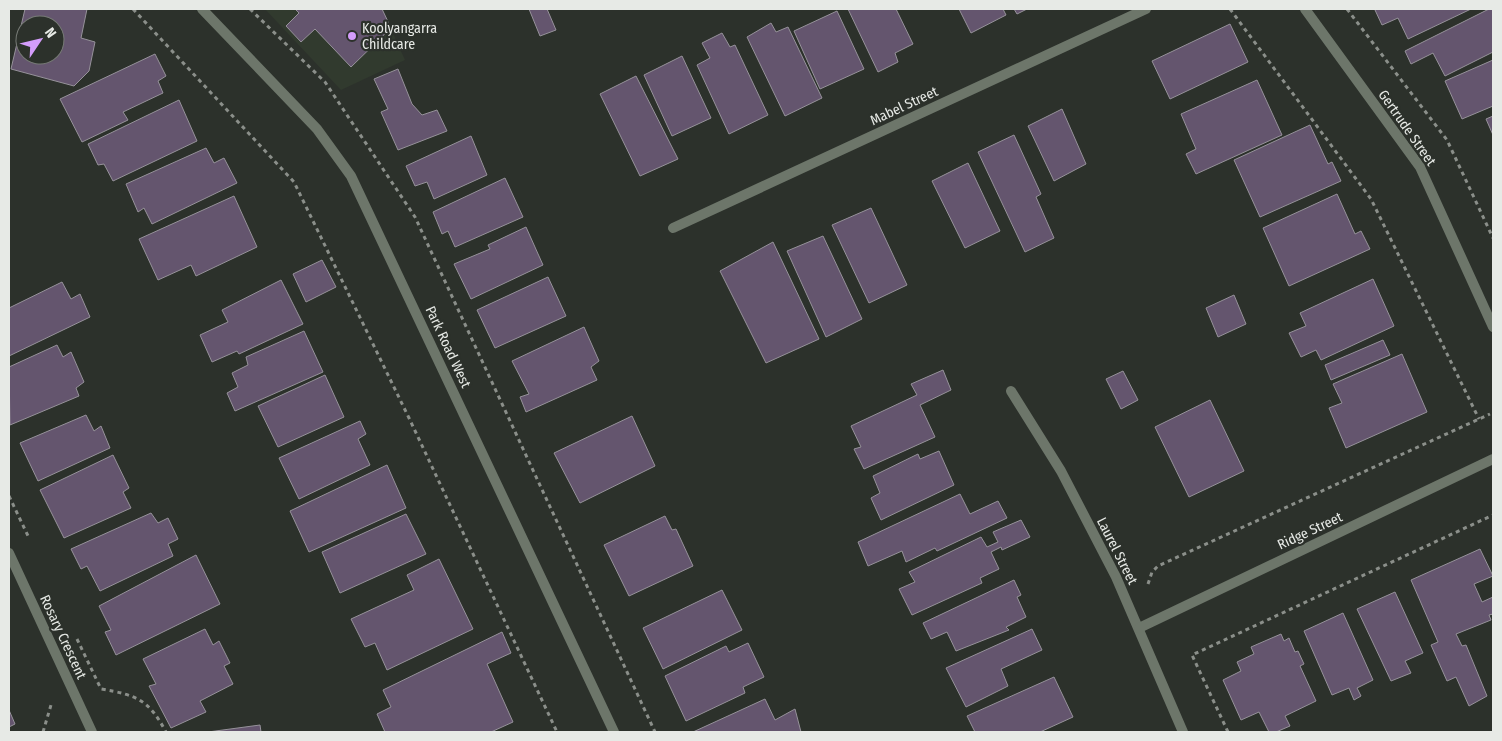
<svg xmlns="http://www.w3.org/2000/svg" width="1502" height="741" font-family="'Fira Sans Condensed',sans-serif">
	<style>
		.built { fill: #313a2e }
		.building { fill: #64556e; stroke: #96929a; fill-rule: evenodd }
		.lines { fill: none; stroke-linecap: round; stroke-linejoin: round }
		.path { stroke: #8b8f8a; stroke-width: 3; stroke-dasharray: 4 4; stroke-linecap: butt }
		.street { stroke: #6d766a; stroke-width: 10 }
		.poi-dot { fill: #d49cfb; stroke: #2c312b; stroke-width: 2 }
		.labels { text-anchor: middle; dominant-baseline: central; stroke-width: 4.5; stroke-linejoin: round; paint-order: stroke }
		.poi-label { font-size: 14px; fill: #e7eae6; stroke: #2c312b; text-anchor: start }
		.street-label { font-size: 14px; fill: #e7eae6; stroke: #2c312b }
	</style>
	<rect width="100%" height="100%" fill="#2c312b"/>
	<path class="built" d="M265 9H382L405 60 341 90Z"/>
	<g class="building">
		<path d="M25 9H87L81 38 95 42 89 71 74 86 11 69ZM25 25H55V55H25Z"/>
		<path d="M295 9H382L391 28 351 67 315 29 301 42 286 26 299 13Z"/>
		<path d="M529 9H547L556 30 540 36Z"/>
		<path d="M848 9H896L913 44 895 53 898 62 878 72Z"/>
		<path d="M959 9H1003L1006 15 971 33Z"/>
		<path d="M1014 9H1027L1017 14Z"/>
		<path d="M1377 9H1471L1408 39 1398 18 1382 25 1375 10Z"/>
		<path d="M1489 9H1493V52L1445 76 1433 53 1411 64 1405 51Z"/>
		<path d="M837 11 864 69 820 89 794 31Z"/>
		<path d="M771 23 776 32 788 27 822 98 785 116 747 37Z"/>
		<path d="M1230 24 1248 62 1170 99 1152 61Z"/>
		<path d="M722 33 730 47 735 45 768 115 729 134 697 65 710 58 702 43Z"/>
		<path d="M155 54 166 76 158 81 163 93 123 112 128 120 82 142 60 99Z"/>
		<path d="M682 56 711 118 672 136 644 75Z"/>
		<path d="M1493 60V106L1462 119 1445 81Z"/>
		<path d="M398 69 412 104 422 115 437 110 447 131 398 150 381 112 388 109 374 79Z"/>
		<path d="M636 76 678 159 640 176 600 94Z"/>
		<path d="M1257 80 1282 135 1196 174 1186 154 1196 149 1181 114Z"/>
		<path d="M179 100 197 141 113 181 104 164 98 165 88 144Z"/>
		<path d="M1062 109 1086 164 1054 181 1028 126Z"/>
		<path d="M1493 116V135L1486 119Z"/>
		<path d="M1310 125 1328 164 1332 162 1341 181 1260 217 1234 160Z"/>
		<path d="M1014 135 1041 194 1036 197 1054 238 1025 252 978 152Z"/>
		<path d="M471 136 487 175 434 199 427 182 415 186 406 166Z"/>
		<path d="M206 148 214 163 224 158 237 183 152 224 144 208 138 212 126 184Z"/>
		<path d="M968 163 1000 231 965 248 932 181Z"/>
		<path d="M505 178 523 217 455 247 448 231 442 234 433 212Z"/>
		<path d="M1337 194 1355 234 1361 231 1370 249 1289 286 1263 228Z"/>
		<path d="M234 196 257 247 196 276 191 265 158 280 139 239Z"/>
		<path d="M871 208 907 285 869 303 832 225Z"/>
		<path d="M526 227 543 265 471 299 454 264 490 249 488 245Z"/>
		<path d="M823 236 862 319 826 337 787 251Z"/>
		<path d="M773 242 819 339 766 363 720 271Z"/>
		<path d="M322 260 336 287 306 302 293 274Z"/>
		<path d="M548 277 566 316 495 348 477 310Z"/>
		<path d="M1373 279 1394 326 1321 360 1316 350 1301 357 1289 333 1306 326 1300 313Z"/>
		<path d="M281 280 303 324 239 354 237 351 212 362 200 335 228 322 222 310Z"/>
		<path d="M62 282 71 299 80 294 90 317 9 356V308Z"/>
		<path d="M1234 295 1246 324 1218 337 1206 308Z"/>
		<path d="M584 327 599 361 591 367 597 380 526 412 520 397 529 394 512 361Z"/>
		<path d="M304 331 323 372 235 411 227 393 238 387 232 373 248 365 246 357Z"/>
		<path d="M1383 340 1390 355 1331 380 1325 365Z"/>
		<path d="M57 345 63 357 71 352 84 382 76 388 79 396 10 425 9 367Z"/>
		<path d="M1402 354 1427 412 1346 448 1329 408 1342 403 1333 384Z"/>
		<path d="M943 370 951 390 920 405 935 437 864 469 854 449 861 447 851 426 917 395 911 384Z"/>
		<path d="M1123 371 1138 400 1121 409 1106 379Z"/>
		<path d="M325 375 344 417 278 447 258 406Z"/>
		<path d="M1210 400 1244 471 1189 497 1155 427Z"/>
		<path d="M86 415 94 431 101 426 110 448 38 481 20 443Z"/>
		<path d="M632 416 655 466 580 503 554 453Z"/>
		<path d="M360 421 366 434 358 439 370 465 299 499 279 458Z"/>
		<path d="M939 451 954 485 881 520 871 498 880 493 873 476 918 454 920 459Z"/>
		<path d="M113 455 129 488 123 492 131 508 64 538 40 490Z"/>
		<path d="M387 465 406 508 309 552 290 511Z"/>
		<path d="M960 494 970 514 998 501 1007 518 937 551 935 548 906 562 902 551 868 566 858 542Z"/>
		<path d="M151 513 158 523 168 518 178 539 168 544 173 556 100 591 87 566 81 569 71 549Z"/>
		<path d="M406 514 426 554 340 593 322 552Z"/>
		<path d="M665 516 672 530 676 529 693 566 629 596 604 545Z"/>
		<path d="M1021 520 1030 537 1002 550 1001 547 991 552 999 569 980 578 982 583 912 615 899 589 915 582 909 572 981 537 987 547 998 542 993 532Z"/>
		<path d="M1480 549 1493 576 1474 584 1482 602 1493 597V614L1489 615 1491 620 1456 634 1462 646 1466 645 1487 696 1469 706 1456 677 1447 681 1431 645 1438 642 1411 580Z"/>
		<path d="M196 555 220 604 116 655 105 632 111 630 99 606Z"/>
		<path d="M439 559 473 629 387 670 375 643 365 647 351 619 414 590 407 575Z"/>
		<path d="M1014 580 1021 595 1017 597 1026 617 1006 627 1009 630 956 651 947 632 931 639 923 623Z"/>
		<path d="M722 590 742 630 663 669 643 628Z"/>
		<path d="M1395 592 1423 653 1405 661 1411 673 1391 681 1357 609Z"/>
		<path d="M1343 613 1373 680 1357 688 1361 696 1354 700 1349 688 1332 695 1304 631Z"/>
		<path d="M205 629 213 645 219 641 230 663 224 666 233 684 200 701 206 712 171 728 149 686 156 684 143 659Z"/>
		<path d="M1032 629 1042 650 1001 669 1008 686 966 707 946 668Z"/>
		<path d="M502 632 511 653 487 664 513 722 491 732H385L377 714 391 707 383 690Z"/>
		<path d="M1281 634 1284 641 1289 638 1295 652 1298 651 1304 664 1300 666 1316 701 1285 716 1290 726 1276 732H1269L1259 712 1241 720 1223 680 1241 671 1237 662 1254 654 1251 647Z"/>
		<path d="M748 643 764 677 743 687 745 693 686 721 665 676 726 646 729 652Z"/>
		<path d="M1054 677 1073 717 1040 732H975L967 716Z"/>
		<path d="M765 699 775 720 795 709 801 732H693Z"/>
		<path d="M9 710 15 724 9 727Z"/>
		<path d="M260 725 261 732H208Z"/>
	</g>
	<g class="lines">
		<g class="path">
			<path d="M133 9 294 182 409 418 557 732"/>
			<path d="M250 9 325 82 415 217 655 732"/>
			<path d="M1230 9 1371 199 1479 419"/>
			<path d="M1347 9 1447 140 1493 238"/>
			<path d="M9 496 29 538"/>
			<path d="M1148 584 1152 572 1158 566 1490 414"/>
			<path d="M77 639 101 689C137 695 149 700 166 732"/>
			<path d="M43 732 51 705"/>
			<path d="M1228 732 1192 655 1493 515"/>
		</g>
		<g class="street">
			<path d="M202 9 317 129 351 176 614 732"/>
			<path d="M1305 9 1420 167 1493 327"/>
			<path d="M673 228 1146 9"/>
			<path d="M1011 391 1061 471 1116 577 1183 732"/>
			<path d="M9 553 92 732"/>
			<path d="M1139 628 1493 459"/>
		</g>
	</g>
	<circle class="poi-dot" cx="352" cy="36" r="5"/>
	<g class="labels">
		<g class="poi-label">
			<text x="362" y="28">Koolyangarra<tspan x="362" dy="16">Childcare</tspan></text>
		</g>
		<g class="street-label">
			<text transform="translate(904 106) rotate(-25)">Mabel Street</text>
			<text transform="translate(1407 128) rotate(55)">Gertrude Street</text>
			<text transform="translate(448 347) rotate(65)">Park Road West</text>
			<text transform="translate(1310 531) rotate(-25)">Ridge Street</text>
			<text transform="translate(1117 551) rotate(63)">Laurel Street</text>
			<text transform="translate(63 637) rotate(65)">Rosary Crescent</text>
		</g>
	</g>
	<rect width="1502" height="741" fill="none" stroke="#e7eae6" stroke-width="20"/>
	<g transform="translate(40 40) rotate(55)"><circle r="24" fill="#2c312b" stroke="#777b76"/>
	<path d="M0-4L9 19L0 12L-9 19Z" fill="#d49cfb"/>
	<text y="-8" font-size="14" font-weight="bold" text-anchor="middle" fill="#e7eae6">N</text>
	</g>
</svg>
